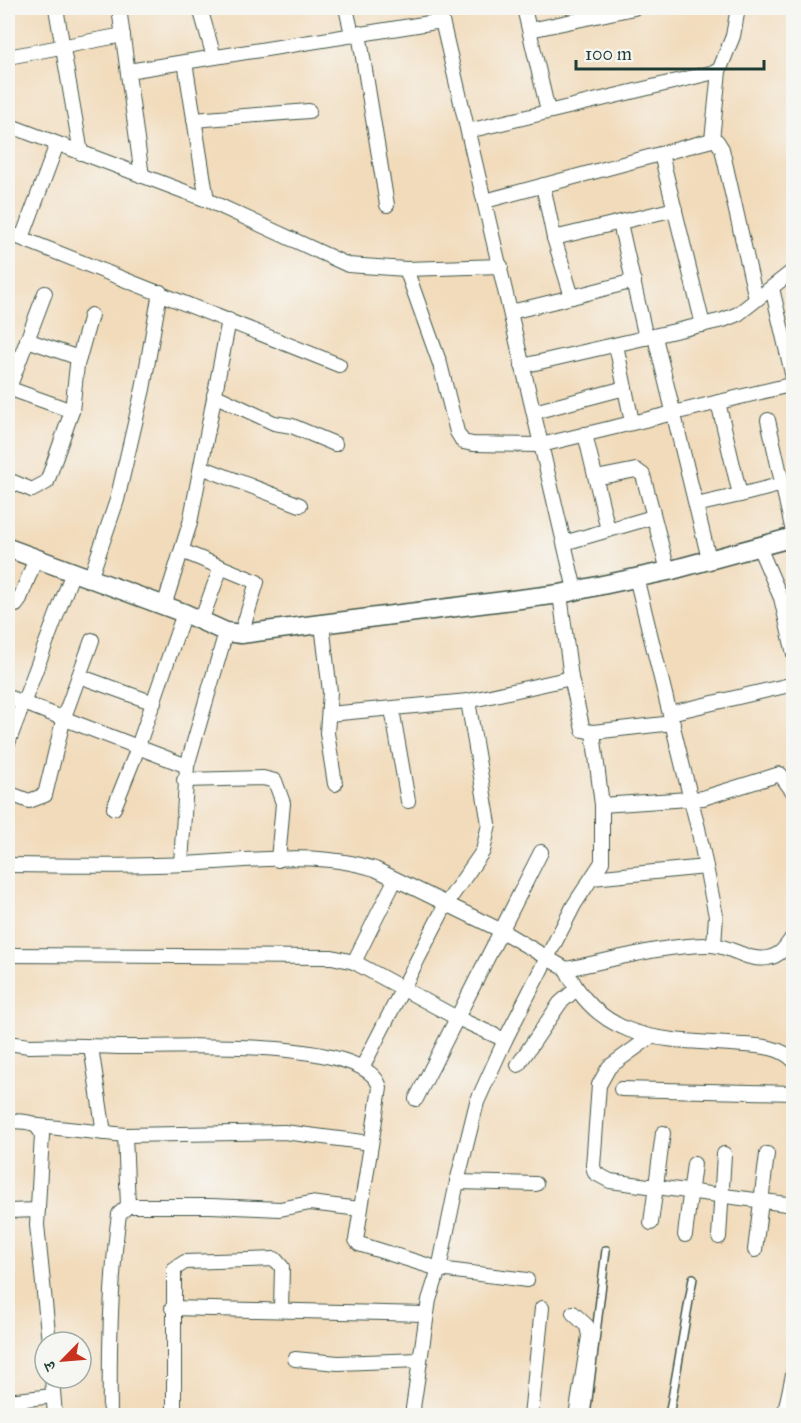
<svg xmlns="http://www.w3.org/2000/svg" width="801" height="1423" font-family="'IM FELL Great Primer','Noto Serif Devanagari',serif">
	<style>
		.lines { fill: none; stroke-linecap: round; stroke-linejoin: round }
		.service-casing { stroke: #3f5548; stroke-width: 10 }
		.minor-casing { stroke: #3f5548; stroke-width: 16 }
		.tertiary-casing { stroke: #3f5548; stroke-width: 21 }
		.service { stroke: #fff; stroke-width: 7 }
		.minor { stroke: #fff; stroke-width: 14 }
		.tertiary { stroke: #fff; stroke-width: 18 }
	</style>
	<rect width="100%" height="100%" fill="#f6f6f2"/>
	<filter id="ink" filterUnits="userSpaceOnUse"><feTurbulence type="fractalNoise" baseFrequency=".0167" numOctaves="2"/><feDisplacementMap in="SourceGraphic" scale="12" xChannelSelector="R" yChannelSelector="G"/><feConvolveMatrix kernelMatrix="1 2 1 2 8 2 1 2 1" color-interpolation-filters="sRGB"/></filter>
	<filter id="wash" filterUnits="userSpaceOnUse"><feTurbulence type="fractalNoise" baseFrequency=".008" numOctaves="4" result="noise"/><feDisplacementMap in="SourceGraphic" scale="24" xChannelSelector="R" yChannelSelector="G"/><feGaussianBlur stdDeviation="1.35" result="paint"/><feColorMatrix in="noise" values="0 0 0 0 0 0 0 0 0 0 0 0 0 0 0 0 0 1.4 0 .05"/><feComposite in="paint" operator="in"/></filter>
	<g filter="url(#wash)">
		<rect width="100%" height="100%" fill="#f2dbbb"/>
	</g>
	<g filter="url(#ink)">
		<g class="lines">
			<g class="service-casing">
				<g id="service">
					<path d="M586 1416 606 1250"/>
					<path d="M669 1416 693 1278"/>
				</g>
			</g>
			<g class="minor-casing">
				<g id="minor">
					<path d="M56 8 81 153"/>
					<path d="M119 8 142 176"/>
					<path d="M200 8 214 57"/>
					<path d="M346 8 352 34"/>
					<path d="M439 8 575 590"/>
					<path d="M524 8 548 111"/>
					<path d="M530 30 634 8"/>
					<path d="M359 33 387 205"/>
					<path d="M8 57 123 35"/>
					<path d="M185 62 207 200"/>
					<path d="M128 71 442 21"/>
					<path d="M194 120 309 111"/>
					<path d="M8 125 207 200 348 265 406 269 501 266"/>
					<path d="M468 131 719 71"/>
					<path d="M712 140 719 71 733 36 738 8"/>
					<path d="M661 154 703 325"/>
					<path d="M543 185 554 238 572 297 634 281"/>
					<path d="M485 201 712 140 717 141 722 149 756 299"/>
					<path d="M620 223 646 338"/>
					<path d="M8 233 339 365"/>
					<path d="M22 238 57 144"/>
					<path d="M554 238 675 209"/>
					<path d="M406 269 440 364 457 432 463 442 473 444 541 445 794 384"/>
					<path d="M772 288 794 382"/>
					<path d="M511 312 572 297"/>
					<path d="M655 337 709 559"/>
					<path d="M27 340 79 358"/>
					<path d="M616 345 632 422"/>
					<path d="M522 366 723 320 738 314 794 270"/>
					<path d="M8 388 72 411"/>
					<path d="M9 388 45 293"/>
					<path d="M214 395 274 423 292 426 335 444"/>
					<path d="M718 402 740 495 783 484"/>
					<path d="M534 412 625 388"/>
					<path d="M768 420 794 536"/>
					<path d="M585 434 608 530"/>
					<path d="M201 467 300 505"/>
					<path d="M596 478 636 470 643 475 668 571"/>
					<path d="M8 480 32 490 47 482 72 411 77 365 91 315"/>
					<path d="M696 505 740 495"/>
					<path d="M564 543 653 517"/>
					<path d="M759 547 781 598 794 654"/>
					<path d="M182 551 257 582 241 634"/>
					<path d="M636 577 698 828 716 916 714 945"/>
					<path d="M90 579 117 500 143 389 160 292"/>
					<path d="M560 594 571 678 583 730 593 732 673 723"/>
					<path d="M8 605H16L19 601 36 558"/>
					<path d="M164 606 190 523 229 320"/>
					<path d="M201 621 221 567"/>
					<path d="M322 624 330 692 327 733 335 784"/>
					<path d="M79 676 154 703"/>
					<path d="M8 697 187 766"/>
					<path d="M392 709 408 801"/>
					<path d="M670 713 794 684"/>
					<path d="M329 714 468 701 571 678"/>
					<path d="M8 743 73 572"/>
					<path d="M184 780 263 778 275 781 283 803 278 860"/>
					<path d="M8 793 29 801 45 795 64 717 92 640"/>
					<path d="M602 805 703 798 780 774 794 793"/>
					<path d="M114 808 134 758 184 613"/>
					<path d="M181 864 187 766 226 632"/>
					<path d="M8 865C67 866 126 867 185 864 247 861 316 850 375 869L500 930 566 969C613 960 662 945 710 945 730 945 747 962 768 958 782 955 786 946 794 935"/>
					<path d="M592 878 706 867"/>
					<path d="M8 955 332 957 354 962 455 1017 505 1040"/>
					<path d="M354 962 395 880"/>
					<path d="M566 969C602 1046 669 1039 743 1045 760 1046 782 1047 794 1061"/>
					<path d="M649 1038 609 1067 599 1085 593 1166 595 1173 610 1181 794 1205"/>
					<path d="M8 1043 29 1046C64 1044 99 1047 134 1047 177 1047 369 1037 380 1088L356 1240 359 1244 439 1269 527 1280"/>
					<path d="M91 1047 104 1133"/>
					<path d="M518 1065 560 1003 575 990"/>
					<path d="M363 1066 446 904 483 851 489 824 468 701"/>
					<path d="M621 1089 794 1093"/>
					<path d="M416 1099 541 852"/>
					<path d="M8 1121C23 1122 36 1119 42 1135L37 1225 49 1342"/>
					<path d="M39 1126 125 1135 284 1132 371 1143"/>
					<path d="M125 1135 128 1206"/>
					<path d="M457 1182 536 1184"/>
					<path d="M8 1211 38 1210"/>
					<path d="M651 1223 663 1133"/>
					<path d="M685 1235 694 1164"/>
					<path d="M719 1237 724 1154"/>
					<path d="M755 1250 767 1154"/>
					<path d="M172 1308 426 1314"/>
					<path d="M573 1313 587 1326 589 1336 576 1416"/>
					<path d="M295 1359 338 1363 420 1360"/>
					<path d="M52 1378 55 1416"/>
					<path d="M8 1401 53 1396"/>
					<path d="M110 1416C109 1348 110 1281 119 1214L128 1206H211L280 1209 310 1203 360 1209"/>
					<path d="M174 1416V1269L185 1262 275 1259 282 1267 281 1310"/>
					<path d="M416 1416 413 1408 429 1300 439 1269 457 1182 477 1102 505 1040 574 905 602 862V805L593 732"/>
					<path d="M531 1416 542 1308"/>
					<path d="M784 1416 794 1370"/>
				</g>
			</g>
			<g class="tertiary-casing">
				<path id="tertiary" d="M8 548 184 613 226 632 241 634 560 594 668 571 794 537"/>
			</g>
			<use href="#service" class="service"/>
			<use href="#minor" class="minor"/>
			<use href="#tertiary" class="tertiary"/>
		</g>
	</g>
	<rect width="801" height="1423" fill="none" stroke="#f6f6f2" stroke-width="30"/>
	<g transform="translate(63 1360) rotate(245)"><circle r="28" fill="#f6f6f2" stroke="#a0aca6" stroke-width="1.5"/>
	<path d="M0-4.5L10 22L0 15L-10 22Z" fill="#c8321e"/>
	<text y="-9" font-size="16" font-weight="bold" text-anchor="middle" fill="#1f3d34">उ</text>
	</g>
	<path d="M576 60v9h188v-9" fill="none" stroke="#1f3d34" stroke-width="3"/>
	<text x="585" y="60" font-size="18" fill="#1f3d34" stroke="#f6f6f2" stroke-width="4.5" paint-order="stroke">100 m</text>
</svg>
